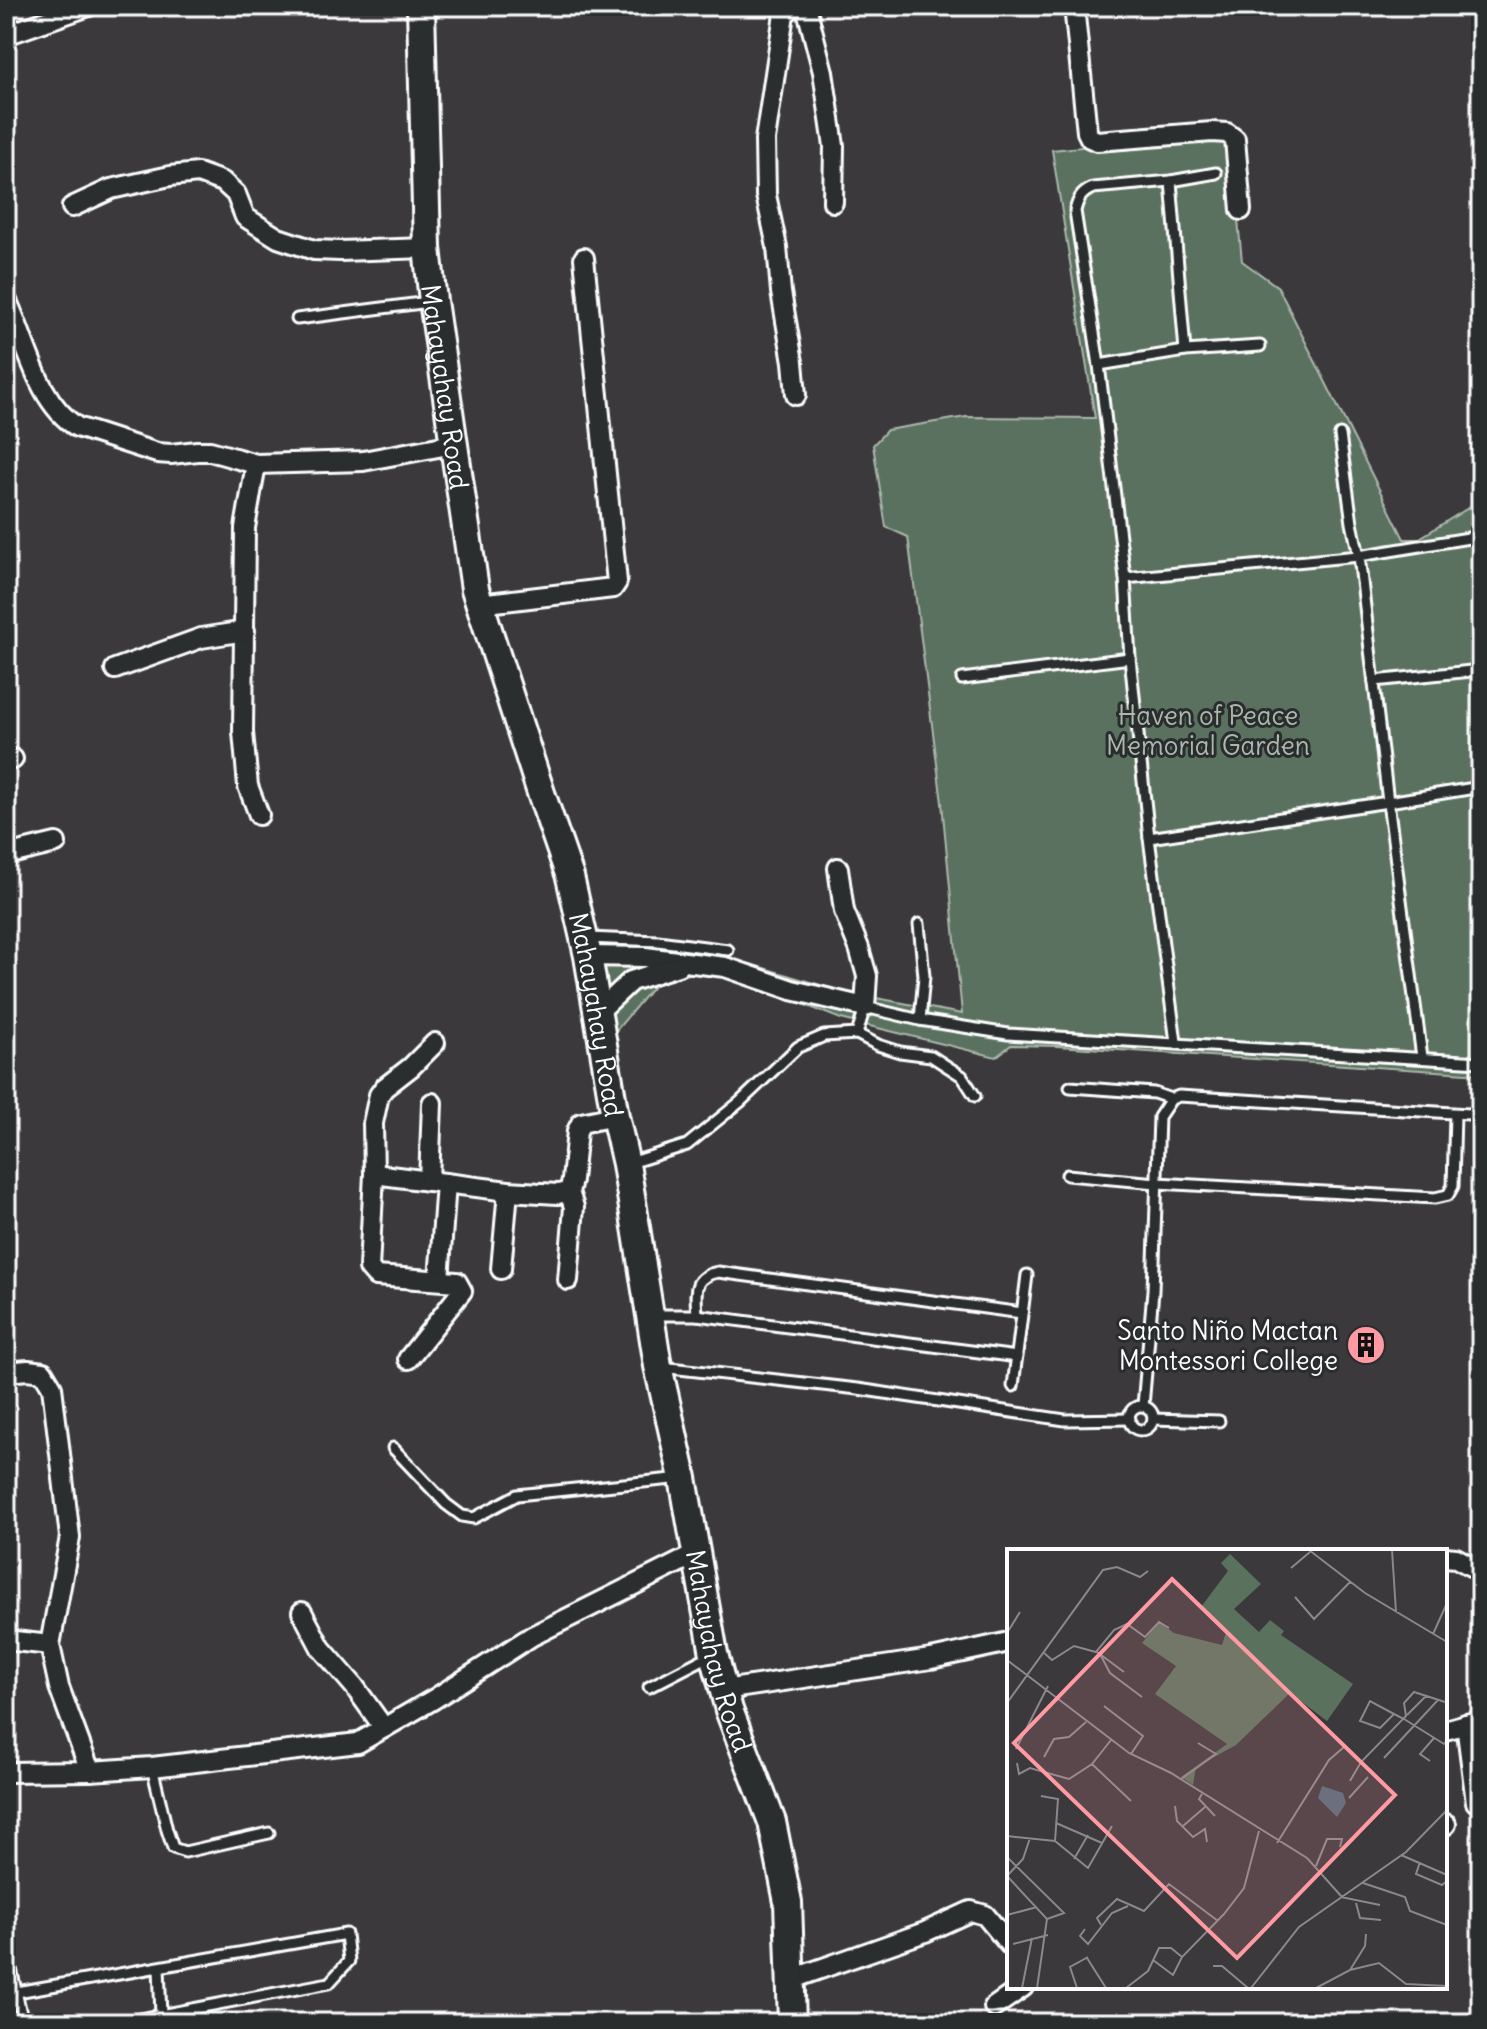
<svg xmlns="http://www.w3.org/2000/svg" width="1487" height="2029" font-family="Delius,sans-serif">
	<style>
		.green { fill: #5a715e; stroke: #acb8ae; stroke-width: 2 }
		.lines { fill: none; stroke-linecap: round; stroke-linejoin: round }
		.lane-casing { stroke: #fff; stroke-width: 15 }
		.street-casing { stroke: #fff; stroke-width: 24 }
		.secondary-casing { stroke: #fff; stroke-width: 32 }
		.lane { stroke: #2a2d2e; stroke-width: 9 }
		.street { stroke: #2a2d2e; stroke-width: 18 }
		.secondary { stroke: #2a2d2e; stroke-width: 26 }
		.labels { text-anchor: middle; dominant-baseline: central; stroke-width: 6; stroke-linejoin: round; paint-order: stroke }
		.street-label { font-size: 26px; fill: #fff; stroke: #2a2d2e }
		.park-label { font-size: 26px; fill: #acb8ae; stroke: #2a2d2e }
		.poi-label { font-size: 26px; fill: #fff; stroke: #2a2d2e; text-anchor: end }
		.inset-road { fill: none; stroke: #8a888a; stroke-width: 2 }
		.view { fill: #ff9aa2; fill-opacity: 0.15; stroke: #ff9aa2; stroke-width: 4 }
		.inset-edge { fill: none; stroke: #fff; stroke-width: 4 }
	</style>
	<rect width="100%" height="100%" fill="#3c393c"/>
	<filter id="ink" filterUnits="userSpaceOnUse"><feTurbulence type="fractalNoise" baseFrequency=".0125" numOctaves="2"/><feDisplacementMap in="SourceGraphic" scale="16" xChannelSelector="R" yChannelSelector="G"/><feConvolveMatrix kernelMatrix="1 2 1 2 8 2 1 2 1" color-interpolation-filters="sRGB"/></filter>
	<g filter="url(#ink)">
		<path class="green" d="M1226 138 1238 220 1242 261 1278 287 1404 539H1418L1481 500V1074L1057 1046 1011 1045 996 1057 841 1019 710 968 655 984 614 1033 597 945 685 950 750 964 844 992 962 1014 942 803 908 537 886 527 873 445 887 430 966 417 1095 418 1052 150 1091 146 1093 151Z"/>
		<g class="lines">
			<g class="lane-casing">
				<g id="lane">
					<path d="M1171 181 1185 351"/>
					<path d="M297 319 429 302"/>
					<path d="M1099 365 1185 351 1260 346"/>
					<path d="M1125 578 1359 556 1481 536"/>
					<path d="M962 679 1130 658"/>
					<path d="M1374 681 1481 670"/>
					<path d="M1149 838 1388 802 1359 556 1352 523 1340 435"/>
					<path d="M919 924 924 976 920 1020"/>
					<path d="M588 938 658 941 728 950"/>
					<path d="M857 1034 878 1045 900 1052 931 1056 962 1076 975 1096"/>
					<path d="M1176 1042 1149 838 1130 658 1125 578 1099 365 1075 211C1078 199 1081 193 1093 188L1171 181 1216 173"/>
					<path d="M1422 1057 1388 802 1481 787"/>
					<path d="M1070 1087 1154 1093 1171 1099"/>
					<path d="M630 1163 687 1145 740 1102 798 1047 824 1036 857 1034 865 1007 920 1020 1008 1034 1481 1062"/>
					<path d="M1067 1175 1157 1183 1435 1198 1448 1195 1453 1186 1455 1114"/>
					<path d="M651 1315H697L1017 1357"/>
					<path d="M697 1315C696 1293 691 1277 718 1272L1022 1313"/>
					<path d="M661 1367 858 1389 1065 1420 1130 1419"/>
					<path d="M1013 1386 1027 1275"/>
					<path d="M1143 1406 1153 1291 1159 1117 1171 1099 1179 1096 1469 1114"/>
					<circle cx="1141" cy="1418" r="12"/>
					<path d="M1153 1419 1219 1421"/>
					<path d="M393 1448 446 1504 462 1516 474 1518 517 1495 682 1478"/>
					<path d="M649 1687 711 1655"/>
					<path d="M152 1767 167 1830 173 1848 185 1852 269 1833"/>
					<path d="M9 1959 23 2023"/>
					<path d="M159 1968 161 2015"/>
					<path d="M17 1992 346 1934 349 1961 329 1983 118 2023"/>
				</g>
			</g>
			<g class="street-casing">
				<g id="street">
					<path d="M806 6 823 72 834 146 833 202"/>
					<path d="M1074 6 1087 132 1090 138 1097 141 1212 132 1227 133 1235 139 1241 210"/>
					<path d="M6 35 89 6"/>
					<path d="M72 207 111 189 170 176 198 173 223 182 236 194 245 217 278 238 314 250 340 251 427 248"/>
					<path d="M6 299C27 341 36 401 77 427L157 453 171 454 197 451H210L256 464 363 461 454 444"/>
					<path d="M796 395 793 362 781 292 777 247 766 195 765 140 784 14 793 7 799 6"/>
					<path d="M256 464 245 528 243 732 248 786 259 815"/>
					<path d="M479 604 613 588 617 582 584 258"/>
					<path d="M115 669 201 638 245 631"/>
					<path d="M6 760 13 759"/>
					<path d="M6 855 56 843"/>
					<path d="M588 956 645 957 725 967 792 990 865 1007 867 976 859 948 844 911 838 868"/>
					<path d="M597 1013 631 981 678 966"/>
					<path d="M374 1174 508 1191 558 1194 569 1192"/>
					<path d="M429 1181 432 1103"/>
					<path d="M501 1269 508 1191"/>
					<path d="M439 1280 446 1183"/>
					<path d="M568 1280 574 1207 569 1192 572 1180 577 1131 581 1123 615 1116"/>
					<path d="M408 1359 462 1291 457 1282 376 1276 369 1268 374 1174 373 1123 379 1095 384 1088 411 1067 435 1043"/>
					<path d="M6 1372 28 1370 43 1372 52 1387 70 1537 50 1645 59 1687 90 1771"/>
					<path d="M1445 1557 1456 1558 1480 1571"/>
					<path d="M302 1612 321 1648 354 1686 384 1728"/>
					<path d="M6 1640 50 1645"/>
					<path d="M724 1690 931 1659 1009 1642"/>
					<path d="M1466 1724 1476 1802"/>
					<path d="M1445 1730 1481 1720"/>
					<path d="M6 1772 90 1771 152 1767 358 1743 434 1699 532 1636 696 1554"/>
					<path d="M1445 1825 1446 1824"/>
					<path d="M792 1979 925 1932 971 1911 985 1915 1009 1944"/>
					<path d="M994 2007 1023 1987"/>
				</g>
			</g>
			<g class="secondary-casing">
				<g id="secondary">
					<path id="s1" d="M421 6 427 248 433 301 475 589 541 793 570 877 588 956 615 1116 626 1164 658 1366 683 1478 714 1654 729 1710 772 1822 788 1902 792 2023"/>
				</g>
			</g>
			<use href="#lane" class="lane"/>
			<use href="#street" class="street"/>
			<use href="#secondary" class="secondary"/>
		</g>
	</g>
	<defs>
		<g id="building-disc" transform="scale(2)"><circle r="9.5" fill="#ff9aa2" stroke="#2a2d2e"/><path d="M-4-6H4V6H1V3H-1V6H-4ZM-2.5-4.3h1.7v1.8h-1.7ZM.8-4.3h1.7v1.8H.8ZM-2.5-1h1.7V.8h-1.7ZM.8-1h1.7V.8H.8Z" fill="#111"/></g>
	</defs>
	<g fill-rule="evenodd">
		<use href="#building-disc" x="1366" y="1345"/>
	</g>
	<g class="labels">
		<g class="street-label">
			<text stroke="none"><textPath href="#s1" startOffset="382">Mahayahay Road</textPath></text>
			<text stroke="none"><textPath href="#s1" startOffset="1030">Mahayahay Road</textPath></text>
			<text stroke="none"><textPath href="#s1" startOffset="1678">Mahayahay Road</textPath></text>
		</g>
		<g class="park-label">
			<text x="1208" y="715">Haven of Peace<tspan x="1208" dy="30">Memorial Garden</tspan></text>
		</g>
		<g class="poi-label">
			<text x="1338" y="1330">Santo Niño Mactan<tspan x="1338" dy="30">Montessori College</tspan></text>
		</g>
	</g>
	<g transform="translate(1007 1549)">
		<rect width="440" height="440" fill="#3c393c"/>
		<path d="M223 5 254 35 227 60 252 83 263 71 277 82 274 86 346 135 320 172 283 144 229 196 189 218 186 236 174 228 220 195 148 145 169 117 135 94 152 73 167 84 215 96 219 83 194 58 221 22 214 14Z" fill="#5a715e"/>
		<path d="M315 237 336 244 339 254 330 268 311 249Z" fill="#536877"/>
		<path class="inset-road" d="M302 1 358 44 440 93M385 1 389 63M284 19 303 3M288 48 307 70 343 33M0 84 13 63M426 85 440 54M36 103 45 111 67 97 89 103 107 81 120 75 138 88 152 73 162 79M90 103 117 123M93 105 103 124 135 148M0 111 122 204 164 224 300 309 335 348M0 154 96 21 110 18 133 28 141 22M97 157 136 187 124 205M387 165 373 179 353 172 363 152 387 165 397 170 437 195 440 191M400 166 419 147M9 200 41 137M37 208 47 190 62 188 79 173M377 209 431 151M423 212 413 205 427 189M10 214 12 225 23 219 62 230 85 215 104 191M85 215 124 252M174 230 209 205 191 194M343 232 354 213 399 167 397 154 407 143 438 153M195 245 192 250 208 267M34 247 51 250 48 292M342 249 361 228M168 257 170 272 186 288 198 280 200 293M49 274 95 294M176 277 198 258M0 287 48 292 81 319 105 277M270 294 322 211 337 198M394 306 440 326M0 308 57 364 40 370M67 310 81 286M413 313 409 325 435 336 440 332M309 317 320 290H335L333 298M0 327 40 370 30 439M0 327 16 310 23 289M356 334 398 348 403 362 440 376M334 348 373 356M349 354 353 369 374 371M0 366 30 358M94 376 90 369 110 350 137 362 162 335 211 372M78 380 73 387 81 395 105 364 121 357M6 395 41 386M80 409 99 439M146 411 166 426 175 408 217 365 237 339 252 282M206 417H215L241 439M343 421 358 397 359 385M15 439 25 389M70 439 63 418 81 408M119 439 141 422 152 399H164L175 408M244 439 292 378 399 303 440 261M309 439 343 421 372 414 399 435 440 437"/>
		<path class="view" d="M165 30 388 246 230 409 7 194Z"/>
		<rect width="440" height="440" class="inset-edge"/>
	</g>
	<rect width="1487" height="2029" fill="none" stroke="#2a2d2e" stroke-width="32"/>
	<rect x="16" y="16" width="1455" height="1997" fill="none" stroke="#fff" stroke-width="3" filter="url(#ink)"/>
</svg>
